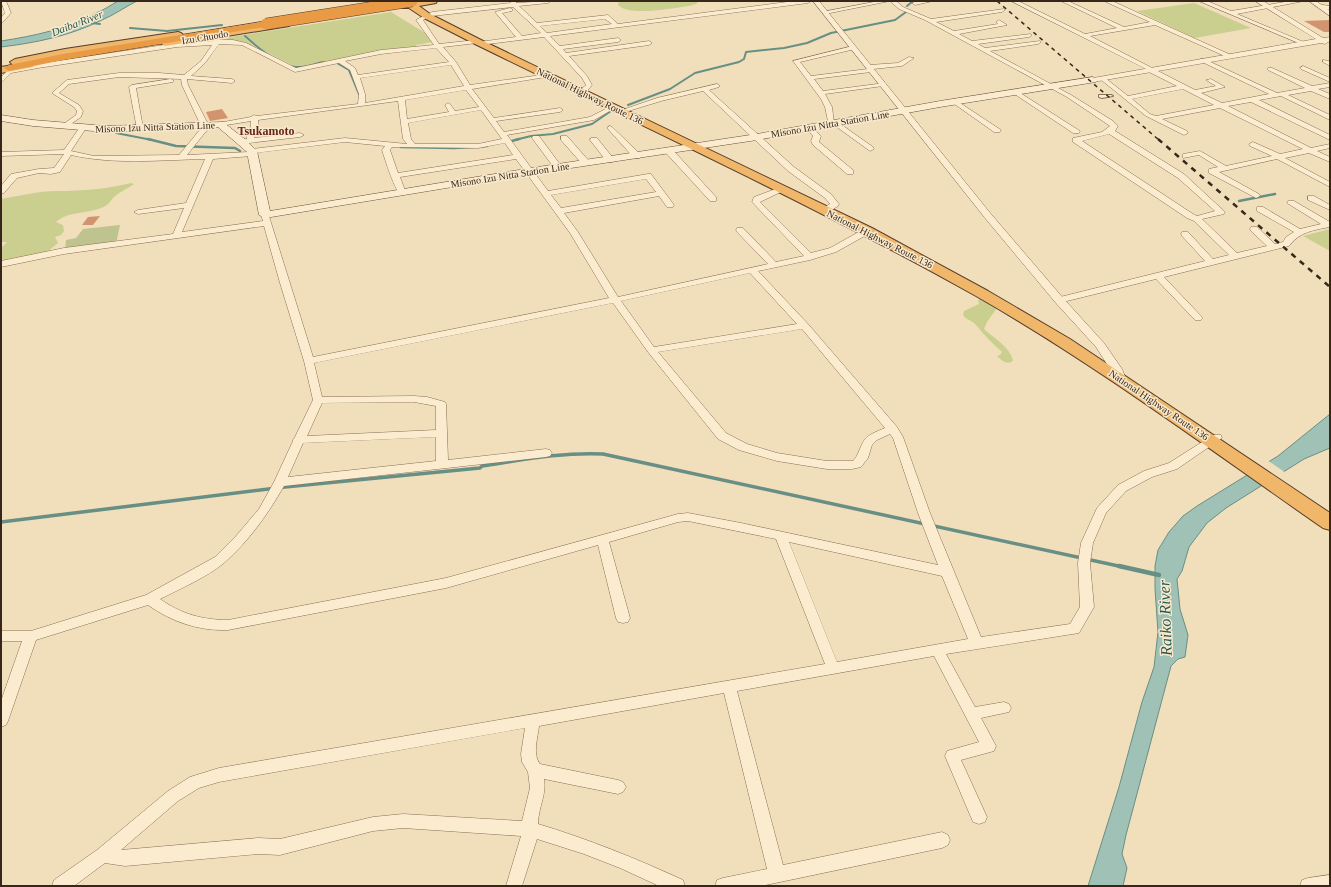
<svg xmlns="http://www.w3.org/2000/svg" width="1331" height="887" font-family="'Times New Roman',serif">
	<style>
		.green { fill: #cacf90 }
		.cemetery { fill: #bfc390 }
		.water { fill: #a0c1b6; stroke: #678f84 }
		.pier { fill: #f1dfbc }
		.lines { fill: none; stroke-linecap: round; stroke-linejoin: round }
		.stream-far3 { stroke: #678f84; stroke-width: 2 }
		.stream-far2 { stroke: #678f84; stroke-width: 2.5 }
		.stream-far1 { stroke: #678f84; stroke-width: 3.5 }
		.stream { stroke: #678f84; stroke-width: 4.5 }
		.building { fill: #d2946f }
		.pedestrian-casing { stroke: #896f55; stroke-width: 2 }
		.minor-casing { stroke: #896f55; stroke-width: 1 }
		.tertiary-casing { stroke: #896f55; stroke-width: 1 }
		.secondary-casing { stroke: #6b5038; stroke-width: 1 }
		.trunk-casing { stroke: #563d2a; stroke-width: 2 }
		.motorway-casing { stroke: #563d2a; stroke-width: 1 }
		.pedestrian { fill: #fbecd0; fill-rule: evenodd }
		.minor { fill: #fbecd0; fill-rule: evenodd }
		.tertiary { fill: #fbecd0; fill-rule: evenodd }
		.secondary { fill: #fbecd0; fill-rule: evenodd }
		.trunk { fill: #f0b66a; fill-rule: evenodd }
		.motorway { fill: #e89a45; fill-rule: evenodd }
		.rail-far1 { stroke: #37271a; stroke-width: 1.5; stroke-dasharray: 4 4; stroke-linecap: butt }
		.rail { stroke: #37271a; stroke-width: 2.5; stroke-dasharray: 5.5 5.5; stroke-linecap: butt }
		.motorway-bridge-casing { stroke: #563d2a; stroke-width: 12; stroke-linecap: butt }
		.motorway-bridge { stroke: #e89a45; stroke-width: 11 }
		.labels { text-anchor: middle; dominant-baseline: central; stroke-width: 3; stroke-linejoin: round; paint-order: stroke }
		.far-street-label { font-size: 10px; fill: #37271a; stroke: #f8e9cc }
		.far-water-label { font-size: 11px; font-style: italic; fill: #285853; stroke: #f8e9cc }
		.far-quarter-label { font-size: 12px; font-weight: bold; fill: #672517; stroke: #f8e9cc }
		.near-water-label { font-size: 16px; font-style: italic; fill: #285853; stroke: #f8e9cc }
	</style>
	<rect width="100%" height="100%" fill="#f1dfbc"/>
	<g class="green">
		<path d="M619 1H699L696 4 689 6C674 8 629 17 618 5Z"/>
		<path d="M1194 3 1251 28 1195 38 1137 11Z"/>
		<path d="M391 12 427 34 433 42 416 45 417 47 301 66H294L260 49 248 38H245L256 48C245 40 234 44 224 38Z"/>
		<path d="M131 183 134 184C127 189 119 192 113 198 109 203 107 206 101 208 86 214 68 211 56 222L63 225 64 231 61 235 55 237 58 243 47 252 1 261V248L7 242H1V199C19 196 38 191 57 191 82 191 107 189 131 183Z"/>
		<path d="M1330 229V251L1303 236Z"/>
		<path d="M980 299 986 300 997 308 987 322 984 329C994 338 1011 348 1013 361 1007 365 1002 361 997 356L1000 355 1002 352C992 343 984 335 976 325 972 320 966 320 963 315L964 311 979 304 978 300Z"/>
	</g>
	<path class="cemetery" d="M120 225 116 244 65 250 66 240 76 238 83 229Z"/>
	<g class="water">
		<path d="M118 1H137C125 7 114 15 102 20 70 36 35 43 1 47V41C34 36 67 29 96 13 104 10 111 5 118 1Z"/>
		<path d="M1330 414V448L1304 459 1226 508 1207 523 1189 547 1182 571 1177 579 1180 609 1188 635 1185 657 1178 659 1171 666 1126 835 1122 854 1127 868 1123 886H1088L1119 787 1142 702 1154 667 1158 632 1155 589V566L1158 550 1169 532 1183 516 1197 506 1278 456Z"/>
	</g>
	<path class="pier" d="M1267 460 1286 473 1267 486 1247 472Z"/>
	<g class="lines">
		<g class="stream-far3">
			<path d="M907 6 913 1"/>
			<path d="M92 23 100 24"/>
			<path d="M130 28 167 31 222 25"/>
			<path d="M245 36C258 48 277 64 295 67 304 68 314 64 323 62"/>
			<path d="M335 62 349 70 359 94"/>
			<path d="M628 105 670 89 695 73 739 62 744 59 746 52 784 48 807 43 831 33 895 20 906 12"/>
			<path d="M116 133 152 140"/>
			<path d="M515 140 531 136 553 134 592 124 611 111"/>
		</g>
		<g class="stream-far2">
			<path d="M148 139 176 146 235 148 240 151"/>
			<path d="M508 142 519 139"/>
			<path d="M401 147 454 148 487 146"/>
			<path d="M1239 201 1275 194"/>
		</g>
		<path class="stream-far1" d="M1 522 285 487 480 468 482 466C522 460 562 452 603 454L1123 567"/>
		<path class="stream" d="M1119 566 1159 575"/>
	</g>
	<g class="building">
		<path d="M1330 20V32H1324L1304 21Z"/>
		<path d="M222 109 228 118 210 121 206 112Z"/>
		<path d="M100 216 93 225H82L88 217Z"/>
	</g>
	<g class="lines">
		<g class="pedestrian-casing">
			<path id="pedestrian" d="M1099 95H1111L1113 96 1102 98 1099 97Z"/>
		</g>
		<g class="minor-casing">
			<g id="minor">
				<path d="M1 1H6L11 13 1 24V18L5 13Z"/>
				<path d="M510 1H516V3L551 1 548 3 519 6 537 23 608 15 618 24 795 1H811L808 3 550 36 560 46 618 38 621 40 618 42 563 49 566 53 649 41 652 43 649 45 569 56 587 76 592 85 587 91 581 94 578 92 586 85 582 78 544 37 480 45 477 43 443 47 456 62 470 85 548 74V76L546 77 472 89 494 118 560 108 563 110 560 112 496 121 504 132 590 117 611 106H615V108L594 120 507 135 548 191 648 174H651L674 205 673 207H667L659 196 564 213 578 232 618 297 768 264 737 232 736 230 737 228H743L776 262 804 256 752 202 754 197 778 188H784L785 190 760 202 811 253 830 248 864 229H870L871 231 870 233 836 252 810 260 758 271 808 324 897 427 903 437 930 513 981 637 1070 624 1080 607 1078 563 1081 543 1097 508 1118 485 1144 471 1169 463 1213 435H1221L1222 438 1177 469 1152 477 1126 491 1106 513 1093 543 1090 563 1094 607 1079 633 946 654 975 707 1004 702 1009 704 1011 708 1009 712 981 718 996 746 994 751 961 760 987 817 985 822 979 824 973 822 945 756 947 751 979 742 934 656 737 691 783 865 942 832 948 835 950 840 948 845 942 848 761 886H715L717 880 723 878 767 869 724 693 539 726C538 737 532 754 540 764L618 780 623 782 626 787 623 792 618 794 544 779C547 794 538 808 538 824 588 839 635 858 683 880L685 886H659L620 868 584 854 537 839 522 886H506L521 836 403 828 373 831 280 855 258 854 125 866 105 863 74 886H52L54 880 97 850 168 791 190 777 219 768 825 664 776 539 688 521 678 522 609 542 630 618 628 622 623 623 618 622 616 618 598 545 446 588 228 630C199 631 172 622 148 605L36 640 8 721 6 725 1 727V701L22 641H1V631H31L146 595 215 557 236 536 259 509 274 482 293 441V440L295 437 313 400 304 361 280 283 264 226 64 254 1 267V261L64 248 173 234 184 208 138 214 134 212 138 210 186 203 205 159C161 160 115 165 71 155L60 172 51 174 39 173 17 178 4 193H1V186L11 174 39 169 54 168 64 154 1 156V152L64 150 80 127 82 126 86 128 71 151 94 156 179 155 203 126 200 124 182 85 181 79 119 77 69 84 59 93 79 105 83 111 81 117 65 128 61 126 76 115 77 111 74 107 52 93 67 80 119 73H159L184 75 201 61 212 45 177 47 38 68 11 73 1 83V77L7 71 38 64 177 43 214 41 213 38 216 36 218 37 220 40H233L246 43 296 68 381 50 434 45 416 20 427 14 430 16 423 20 439 44 476 40 479 42 516 37 495 12 510 8 513 10 512 11 502 13 522 36 541 33 513 7 432 16 429 14 432 12 511 3ZM605 19 612 24 547 33 540 26ZM219 44 242 45 295 72 339 63 350 70 359 94 358 104 257 116 254 115 251 117 218 123V125L220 126 251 121V130L247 135V139L240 140V144L300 137 304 135 300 133 254 138 259 130 258 120 398 101 403 139 407 144 345 138 252 149H249V152L187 155 212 124 207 122 188 85 187 79 232 83 235 81 232 79 191 76 205 63ZM436 48 449 62 358 75 355 68 345 61 381 54ZM451 65 464 86 365 103V94L360 78ZM466 90 479 107 455 111 450 104 448 103 445 105 449 112 407 119 405 100ZM481 110 502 139 478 144H415L411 139 408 123ZM345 142 385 146 382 150C385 159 395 193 402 195L406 193 400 177 516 159 570 233 609 298 313 357 268 213H262L261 215 263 221 182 232 213 159 252 156H255V153ZM505 143 513 155 398 173 390 150 392 147 478 148ZM646 179 656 192 561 208 551 195ZM750 273 797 324 654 347 621 301ZM613 303 648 352 718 439 739 450 777 461 827 469H852L861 467 868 458 872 445 877 440 890 434 893 438 918 513 938 565 741 523 688 513 678 514 446 578 228 620C203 620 181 614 160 599 180 589 207 577 224 563 249 541 268 514 284 486L546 457 550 456 552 453 550 450 546 449 448 460 446 404 445 402 427 397 414 396 322 397 314 363ZM802 329 885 428C876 432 867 434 862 444 859 450 858 456 853 461H827L777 453 747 444 726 433 658 352ZM414 402 436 406V430L307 436 322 403ZM436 437V461L288 477 303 443ZM789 542 942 576 968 639 837 662ZM525 728 521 754 522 762 528 772 530 788 522 821 403 814 373 817 280 839 258 838 121 850 178 801 199 788 219 782Z"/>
				<path d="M879 1H896L903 7 931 19 1004 9 1005 10 1002 12 936 22 954 31 998 24 996 22 999 20 1007 25 959 34 972 41 1031 34V36L1029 37 978 44 985 48 1040 41 1041 42 1038 44 990 51 1071 95 1113 121 1118 126 1115 131 1184 174 1225 212 1224 214 1202 219 1237 253 1267 246 1251 231 1250 229 1251 227H1257L1275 244 1283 242 1286 237 1294 232 1257 211V207H1263L1300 229 1321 224 1287 203 1288 201H1294L1330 222V227C1314 230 1299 232 1289 246L1164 277 1201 316 1203 318 1201 320H1195L1156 279 1059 303 1056 302 1054 300 1056 298 1205 261 1182 236 1181 234 1182 232H1188L1213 259 1229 255 1194 221 1187 218 1073 142V138L1102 132 1110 126 1067 97 925 20 899 9 890 1 825 14 822 12ZM1109 134 1178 178 1215 211 1197 216 1193 214 1082 141Z"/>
				<path d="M918 1H933L915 5 912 3Z"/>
				<path d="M1011 1H1018L1085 34 1117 28 1061 1H1068L1124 27 1150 22 1104 1H1112L1231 55V57H1227L1155 25 1090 36 1195 90 1216 86 1206 80 1211 79 1225 87 1201 93 1222 103 1269 94 1200 61V59H1204L1277 93 1305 88 1268 70V68H1272L1312 86 1330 83V87L1318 89 1330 94V99L1311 91 1288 95 1330 115V120L1281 96 1259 100 1330 135V140L1251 102 1228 106 1311 148 1330 144V148L1317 151 1330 157V162L1309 153 1285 158 1330 182V187L1277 159 1219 172 1259 194 1260 196 1256 198 1209 173V169L1218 167 1199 155 1183 158V154L1200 151 1226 166 1272 156 1250 146 1249 144 1253 142 1280 154 1303 149 1220 108 1162 119 1187 131 1188 133 1184 135 1146 116 1100 79V77H1104L1128 96 1177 86 1147 71 1146 69ZM1183 89 1214 105 1156 116 1150 114 1132 99Z"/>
				<path d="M1199 1H1207L1231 11 1291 1H1304L1237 14 1306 43 1301 44Z"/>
				<path d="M1316 4 1330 6V10L1316 6Z"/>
				<path d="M853 46 855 47V49L800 62 811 76 868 69 866 67 869 65 898 63 909 57 914 58 902 66 873 69 874 70 871 72 814 79 823 91 885 83 886 84 883 86 825 94 832 107 834 123H839L873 147 874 149 870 151 834 125 829 126 825 107 821 99 793 61Z"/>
				<path d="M1323 60 1330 61V66L1323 62Z"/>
				<path d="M1303 66 1330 78V82L1301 69 1300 68Z"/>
				<path d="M171 79 174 81 173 82 136 88 143 128 139 130 137 129 129 87 132 85Z"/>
				<path d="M717 84 719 85V87L709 90 794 167 831 194 839 204 838 206 827 213H821V209L830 204 825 198 788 171 703 91 661 101 622 113 619 111 657 98Z"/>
				<path d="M1015 90 1017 91 1080 131 1079 133H1073L1013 93V91Z"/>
				<path d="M953 101H957L1001 130 1000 132H994L953 103Z"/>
				<path d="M610 126 612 127 640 154V158H634L608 129V127Z"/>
				<path d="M810 126 812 127 821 136 819 142 853 170V174H847L813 145 811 141 813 136 806 128Z"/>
				<path d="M533 136H539L562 167 561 169H555L532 138Z"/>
				<path d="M561 136H567L589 161V165H583L561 140Z"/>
				<path d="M591 138H597L613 158V162H607L590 140Z"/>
				<path d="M666 149H672L716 197V201H710L666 153Z"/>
				<path d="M1308 196H1314L1330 205V210L1308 200Z"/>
				<path d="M1330 875V886H1300L1302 880 1308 878Z"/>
			</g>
		</g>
		<g class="tertiary-casing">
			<g id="tertiary">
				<path d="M813 1H819L991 214 1063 298 1104 343 1122 369 1126 379 1124 382H1116L1110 369 1096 347 1055 302 985 218Z"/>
				<path d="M1255 1H1263L1323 38 1330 37V41L1325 44 1321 43 1093 82 1089 80 1093 78 1316 39Z"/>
				<path d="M1309 1H1316L1330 11V16Z"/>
			</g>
		</g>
		<g class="secondary-casing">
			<path id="secondary" d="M1093 77 1097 80 1096 82 940 107 757 140 531 174 265 218 259 215 247 152 218 127 106 132 33 126 1 121V115L33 120 106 126 223 122 246 140 257 151 270 211 531 168 757 134 940 101Z"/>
		</g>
		<g class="trunk-casing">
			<g id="trunk">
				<path d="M401 1H437L436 3 419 6 430 14 483 41 872 228 988 291 1070 339 1330 513V530L1323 528C1209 449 1097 365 976 296 814 205 644 127 477 45L424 18 409 8H401L399 6 403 4Z"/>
				<path d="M286 21 291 24 289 26 165 46 160 43 165 40Z"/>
				<path d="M178 32 181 33 183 35 181 37 65 55 30 62 34 65 33 67 1 73V67L13 65 10 62 15 59 65 49Z"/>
			</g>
		</g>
		<g class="motorway-casing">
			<path id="motorway" d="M266 21 270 22 271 24 270 26 63 60 9 71 4 68 9 65 63 54Z"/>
		</g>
		<use href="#pedestrian" class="pedestrian"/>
		<use href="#minor" class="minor"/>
		<use href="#tertiary" class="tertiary"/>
		<use href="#secondary" class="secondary"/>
		<use href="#trunk" class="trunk"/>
		<use href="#motorway" class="motorway"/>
		<path class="rail-far1" d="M997 1 1159 140"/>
		<path class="rail" d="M1158 139 1330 287"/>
		<g class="motorway-bridge-casing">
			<path id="motorway-bridge" d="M266 24 412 1"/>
		</g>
		<use href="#motorway-bridge" class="motorway-bridge"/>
	</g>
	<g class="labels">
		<g class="far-street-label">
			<text transform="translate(205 37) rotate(-9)">Izu Chuodo</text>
			<text transform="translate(590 96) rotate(26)">National Highway Route 136</text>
			<text transform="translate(830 124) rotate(-10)">Misono Izu Nitta Station Line</text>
			<text transform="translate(155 127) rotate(-2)">Misono Izu Nitta Station Line</text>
			<text transform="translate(510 175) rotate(-9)">Misono Izu Nitta Station Line</text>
			<text transform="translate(880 239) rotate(27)">National Highway Route 136</text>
			<text transform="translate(1159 405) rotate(34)">National Highway Route 136</text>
		</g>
		<g class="far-water-label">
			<text transform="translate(77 23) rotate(-21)">Daiba River</text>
		</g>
		<g class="far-quarter-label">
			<text x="266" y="131">Tsukamoto</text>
		</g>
		<g class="near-water-label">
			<text transform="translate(1165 618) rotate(-92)">Raiko River</text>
		</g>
	</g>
	<rect width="1331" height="887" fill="none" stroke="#37271a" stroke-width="4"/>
</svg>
